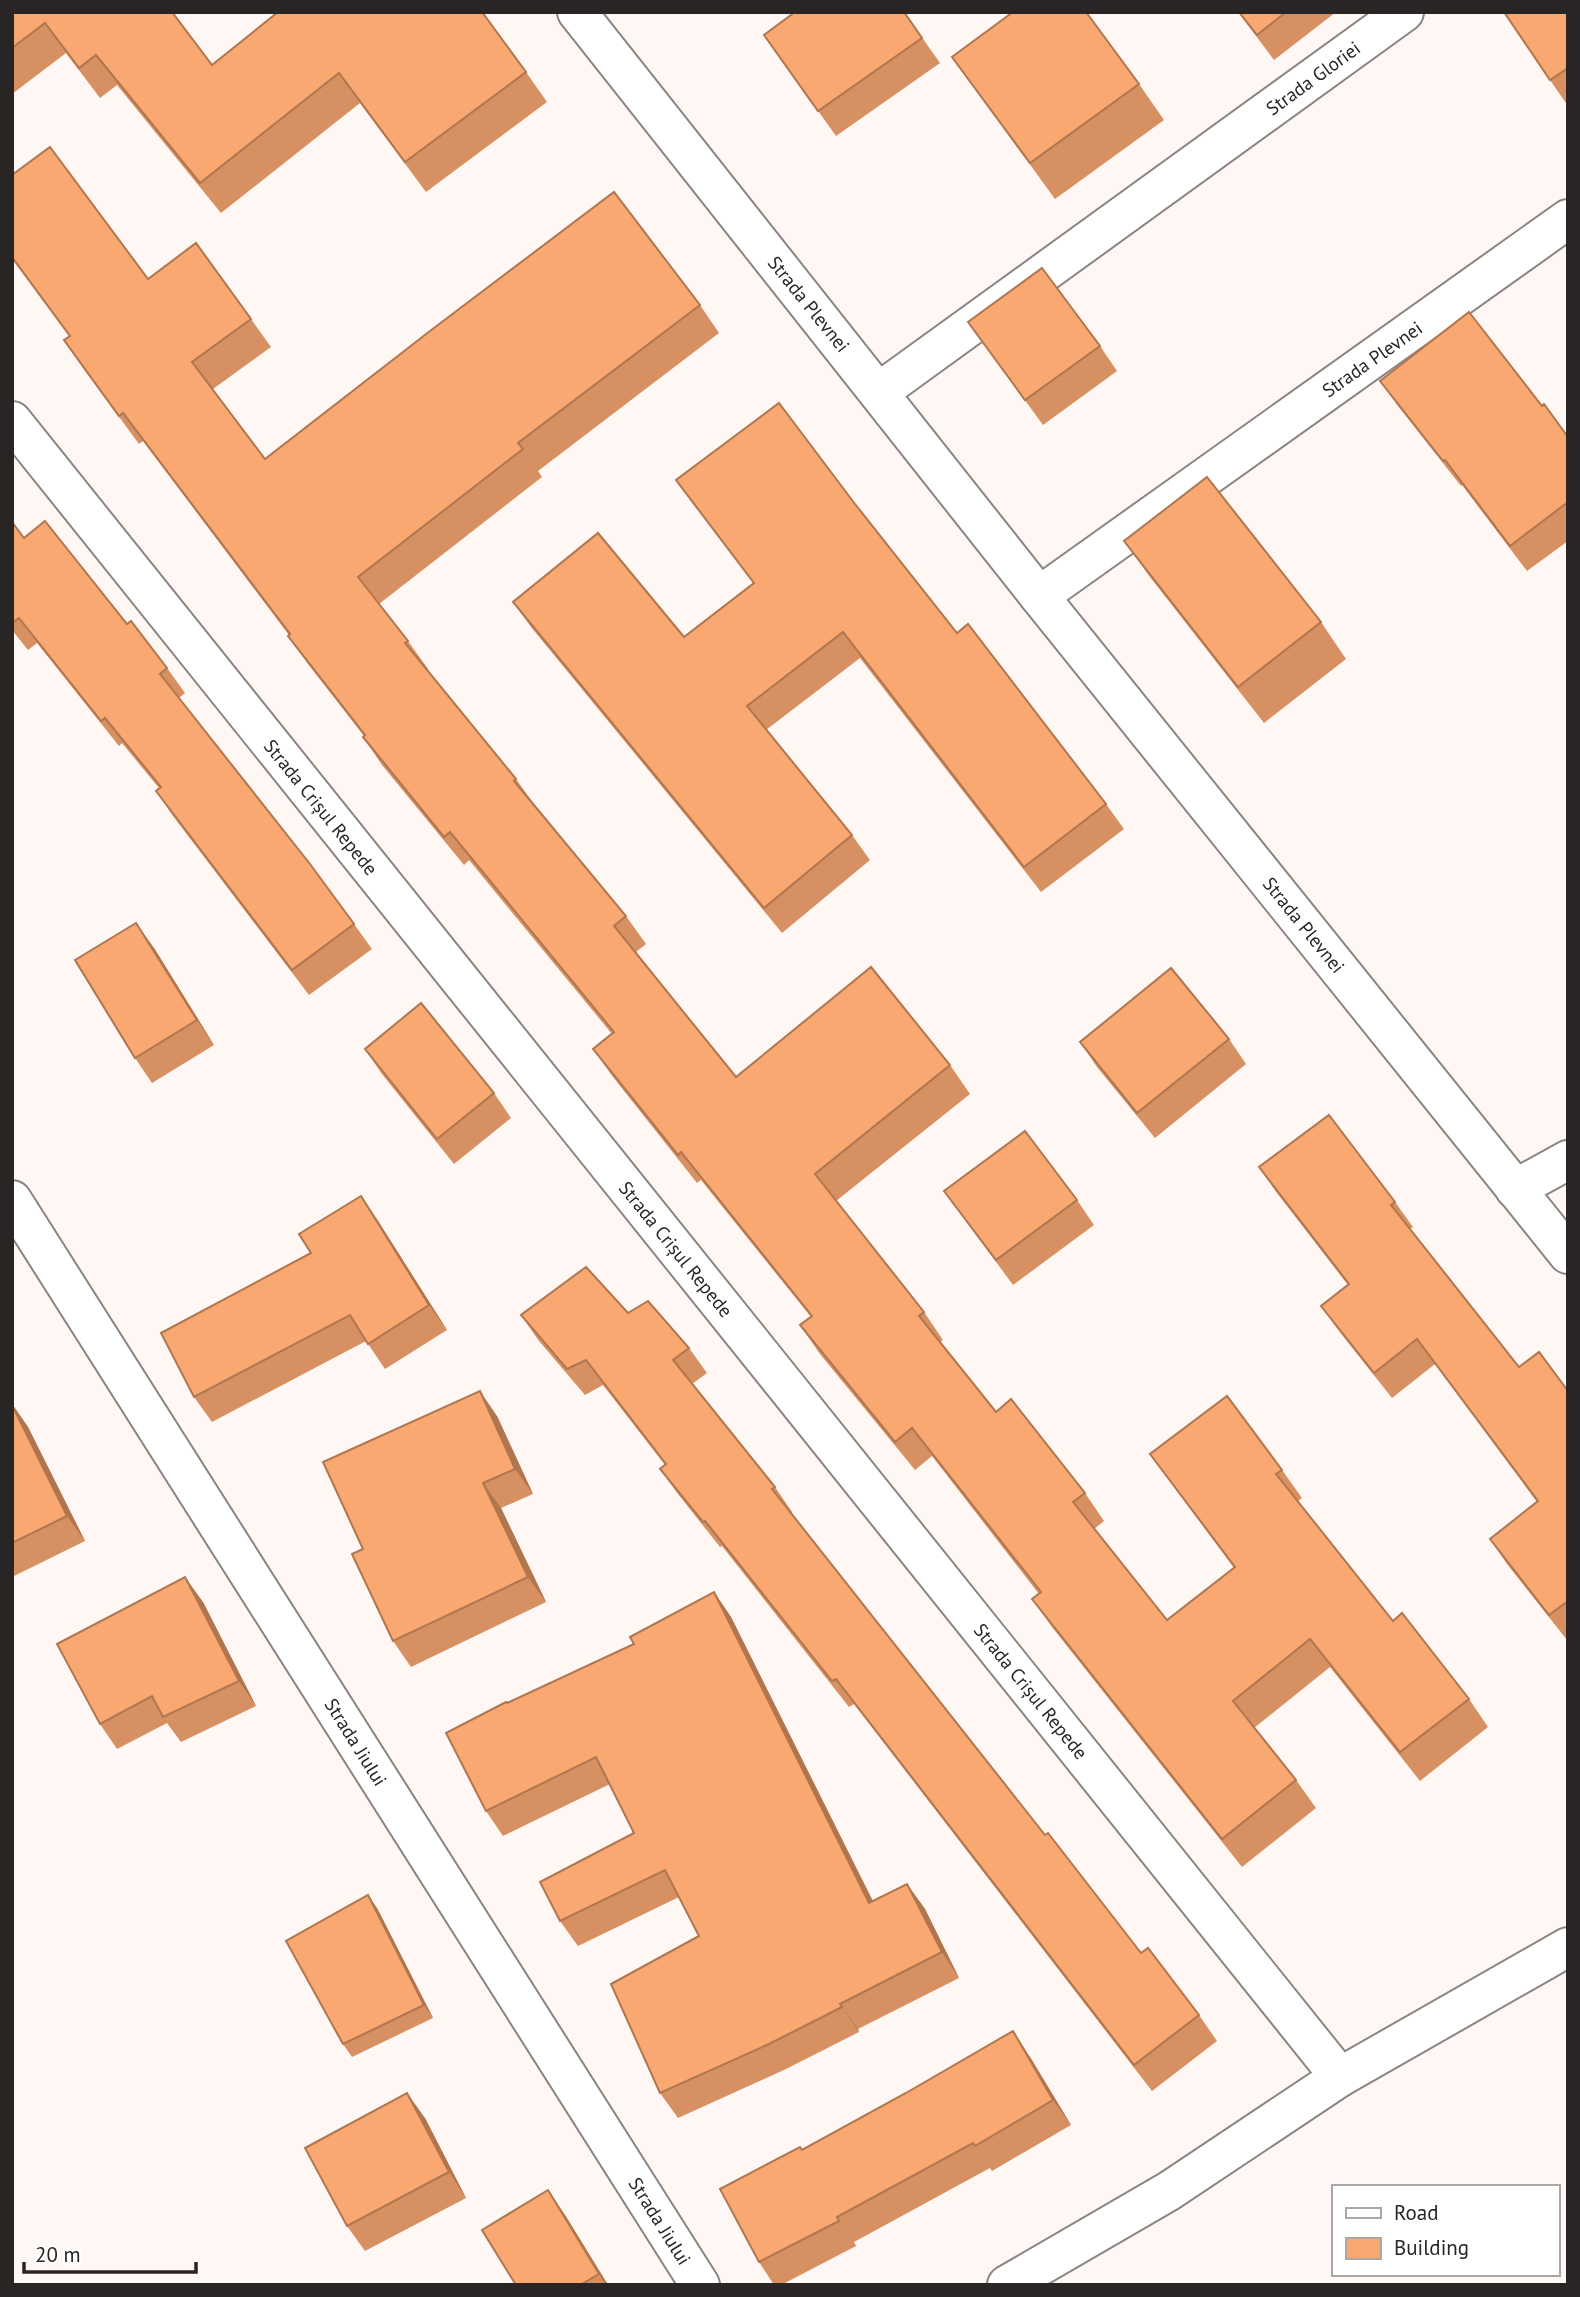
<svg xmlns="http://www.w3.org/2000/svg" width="1580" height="2297" font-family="'PT Sans',sans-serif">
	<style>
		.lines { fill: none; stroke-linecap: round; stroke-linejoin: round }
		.minor-casing { stroke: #8b8581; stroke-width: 42 }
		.minor { stroke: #fff; stroke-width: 38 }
		.wall { fill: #d79061 }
		.shaded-wall { fill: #af764f }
		.building { fill: #faa871; stroke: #af764f; stroke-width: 2 }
		.labels { text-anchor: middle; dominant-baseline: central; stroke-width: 5; stroke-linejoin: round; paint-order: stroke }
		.street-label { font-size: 19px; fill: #282524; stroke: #fff }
	</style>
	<rect width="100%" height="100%" fill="#fef7f3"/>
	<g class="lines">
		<g class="minor-casing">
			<g id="minor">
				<path d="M577 12 1039 596 1568 1254"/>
				<path d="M879 392 1404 12"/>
				<path d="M12 421 1340 2077"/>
				<path d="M1039 596 1568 219"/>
				<path d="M1515 1189 1568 1160"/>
				<path d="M12 1200 700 2285"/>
				<path d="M1007 2285 1169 2191 1340 2077 1568 1947"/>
			</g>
		</g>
		<use href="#minor" class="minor"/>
	</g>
	<g class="wall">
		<path d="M12 12 212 65 526 72 547 102 426 192 360 103 221 213 117 85 100 98 66 53 12 94Z"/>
		<path d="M904 12 940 63 836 136 764 35Z"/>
		<path d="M1238 12H1336L1274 60Z"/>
		<path d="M1568 12V106L1550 80Z"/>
		<path d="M952 57 1139 84 1164 120 1055 199Z"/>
		<path d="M12 175 148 279 251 319 271 347 213 389 265 459 700 305 719 333 538 471 542 477 379 604 408 641 428 669H427L516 779 536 807 626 916 646 944 636 952 736 1077 950 1065 970 1094 836 1201 924 1312 943 1340 940 1342 996 1412 1085 1493 1104 1521 1094 1529 1167 1620 1234 1568 1150 1454 1282 1470 1302 1498 1298 1501 1393 1621 1469 1699 1488 1727 1420 1781 1330 1667 1254 1728 1296 1780 1316 1808 1242 1867 1052 1627 1032 1599 1039 1594 932 1456 915 1470 820 1354 800 1325 811 1317 701 1180 697 1183 613 1077 593 1049 612 1034 469 860 464 865 382 765 363 737 364 736 308 664 288 636 289 635 143 441 139 444 83 368 64 340 69 336 12 259Z"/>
		<path d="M1100 346 1117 371 1043 425 986 347Z"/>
		<path d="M1380 381 1542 406 1568 437V541L1527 571 1462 485 1461 486 1398 406Z"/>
		<path d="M676 480 855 504 957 633 1106 804 1124 829 1041 892 860 658 766 730 852 835 870 860 782 933 531 627 513 602 684 637 753 583 694 505Z"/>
		<path d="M12 522 24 538 127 624 167 668 185 693 179 698 354 924 372 949 309 995 173 816 156 791 159 788 122 743 119 746 37 643 28 650 12 630Z"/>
		<path d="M1124 541 1321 622 1346 659 1264 723 1150 577Z"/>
		<path d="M154 948 214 1045 152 1083 135 1058Z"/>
		<path d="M1229 1039 1246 1064 1155 1138 1097 1067 1080 1042Z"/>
		<path d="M365 1049 494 1093 511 1118 454 1164 382 1074Z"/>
		<path d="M1259 1167 1395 1202 1413 1227 1410 1229 1519 1367 1568 1391V1640H1567L1507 1564 1490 1539 1537 1502 1435 1364 1392 1398 1339 1331 1321 1306 1348 1285 1277 1193Z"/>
		<path d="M944 1191 1077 1200 1094 1225 1013 1285Z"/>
		<path d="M361 1196 378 1221 447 1330 385 1369 366 1341 212 1422 194 1397 311 1253Z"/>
		<path d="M628 1313 689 1348 707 1373 692 1384 775 1487 792 1512 791 1513 1045 1835 1141 1953 1199 2015 1217 2041 1152 2091 854 1704 849 1707 722 1546 720 1547 678 1494 660 1469 665 1465 603 1385 585 1395 539 1341 521 1315Z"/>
		<path d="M12 1404 28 1427 85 1541 12 1577Z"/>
		<path d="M497 1416 533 1494 501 1508 546 1602 411 1667 393 1641 363 1549Z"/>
		<path d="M714 1592 731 1617 873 1901 907 1884 925 1909 959 1978 858 2029 859 2032 786 2069 678 2118 660 2093 699 1936 679 1897 578 1946 560 1921 634 1833 610 1784 503 1836 486 1811 507 1703 634 1644Z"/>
		<path d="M203 1602 256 1706 181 1742 167 1723 117 1749 100 1724Z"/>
		<path d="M377 1908 433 2018 352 2057 343 2044Z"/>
		<path d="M1030 2057 1071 2125 992 2171 990 2168 854 2242 856 2246 781 2285H774L759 2262 802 2149Z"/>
		<path d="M425 2118 466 2198 365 2251 347 2226Z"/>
		<path d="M565 2215 608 2285H516Z"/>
	</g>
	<g class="shaded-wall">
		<path d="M136 923 154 948 214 1045 197 1020Z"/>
		<path d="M361 1196 378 1221 447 1330 429 1305Z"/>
		<path d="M480 1391 497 1416 533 1494 515 1469Z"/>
		<path d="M12 1404 28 1427 85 1541 67 1516Z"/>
		<path d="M483 1483 501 1508 546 1602 528 1577Z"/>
		<path d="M185 1577 203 1602 256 1706 239 1681Z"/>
		<path d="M714 1592 731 1617 886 1928 869 1903Z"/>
		<path d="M907 1884 925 1909 959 1978 942 1952Z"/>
		<path d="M368 1895 377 1908 433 2018 424 2005Z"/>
		<path d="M840 2004 858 2029 859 2032 842 2007Z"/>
		<path d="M1013 2031 1030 2057 1071 2125 1053 2100Z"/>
		<path d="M407 2093 425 2118 466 2198 449 2172Z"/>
		<path d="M548 2190 565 2215 608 2285H606L599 2274Z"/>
	</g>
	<g class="building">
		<path d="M12 12H172L212 65 278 12H482L526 72 405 162 339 73 200 183 96 55 79 68 45 23 12 48Z"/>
		<path d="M795 12H904L922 38 818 111 764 35Z"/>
		<path d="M1013 12H1086L1139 84 1030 163 952 57Z"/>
		<path d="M1239 12H1286L1257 35Z"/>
		<path d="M1504 12H1568V68L1550 80Z"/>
		<path d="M50 147 148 279 196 243 251 319 192 362 265 459 430 331 614 192 700 305 518 443 523 449 358 577 408 641 405 643 516 779 514 781 626 916 614 926 736 1077 871 967 950 1065 815 1174 924 1312 919 1316 996 1412 1011 1399 1085 1493 1073 1502 1167 1620 1235 1567 1150 1454 1227 1396 1282 1470 1276 1474 1393 1621 1402 1613 1469 1699 1400 1752 1310 1639 1233 1701 1296 1780 1222 1839 1032 1599 1041 1592 912 1428 895 1442 800 1325 812 1316 681 1152 678 1155 593 1049 614 1032 450 832 444 837 363 737 365 735 288 636 290 634 123 413 119 416 64 340 70 336 12 257V175Z"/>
		<path d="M1042 268 1100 346 1025 400 968 322Z"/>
		<path d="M1469 312 1542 406 1544 404 1568 437V502L1510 546 1445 460 1443 461 1380 381Z"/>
		<path d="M779 403 855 504 957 633 968 624 1106 804 1024 867 843 632 747 706 852 835 764 908 513 602 598 533 684 637 754 583 676 480Z"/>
		<path d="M1207 477 1321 622 1238 687 1124 541Z"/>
		<path d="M45 521 127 624 131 621 167 668 160 674 310 864 354 924 292 970 156 791 161 787 105 718 101 721 19 618 12 623V522L24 538Z"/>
		<path d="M136 923 197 1020 135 1058 75 960Z"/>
		<path d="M1171 968 1229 1039 1137 1113 1080 1042Z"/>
		<path d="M421 1003 494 1093 437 1139 365 1049Z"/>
		<path d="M1329 1115 1395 1202 1391 1205 1519 1367 1539 1352 1568 1391V1601L1549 1615 1490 1539 1538 1501 1417 1339 1374 1373 1321 1306 1349 1284 1259 1167Z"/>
		<path d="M1025 1131 1077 1200 996 1260 944 1191Z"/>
		<path d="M361 1196 429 1305 368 1344 350 1315 194 1397 161 1333 311 1253 299 1234Z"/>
		<path d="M586 1267 628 1313 648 1301 689 1348 673 1360 775 1487 772 1489 1045 1835 1048 1833 1141 1953 1148 1948 1199 2015 1134 2065 836 1679 832 1681 705 1521 703 1522 660 1469 666 1464 586 1360 567 1369 521 1315Z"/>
		<path d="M480 1391 515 1469 483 1483 528 1577 393 1641 352 1554 363 1549 323 1462Z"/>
		<path d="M12 1405 67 1516 12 1543Z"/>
		<path d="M185 1577 239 1681 163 1717 152 1696 100 1724 57 1644Z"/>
		<path d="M714 1592 869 1903 907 1884 942 1952 840 2004 842 2007 769 2044 660 2093 611 1984 699 1936 665 1870 560 1921 540 1882 634 1833 596 1757 486 1811 446 1733 506 1702 507 1703 634 1644 630 1637Z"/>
		<path d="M368 1895 424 2005 343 2044 286 1941Z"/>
		<path d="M1013 2031 1053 2100 975 2146 973 2143 837 2217 839 2221 759 2262 720 2189 800 2147 802 2150 906 2093Z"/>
		<path d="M407 2093 449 2172 347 2226 305 2148Z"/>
		<path d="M548 2190 599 2274 580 2285H516L482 2230Z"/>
	</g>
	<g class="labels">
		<g class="street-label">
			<text transform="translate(1313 78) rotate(-36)">Strada Gloriei</text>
			<text transform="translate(809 304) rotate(51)">Strada Plevnei</text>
			<text transform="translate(1372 359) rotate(-35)">Strada Plevnei</text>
			<text transform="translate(321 807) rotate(51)">Strada Crișul Repede</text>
			<text transform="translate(1304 925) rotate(51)">Strada Plevnei</text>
			<text transform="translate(676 1249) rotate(51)">Strada Crișul Repede</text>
			<text transform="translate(1031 1691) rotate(51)">Strada Crișul Repede</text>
			<text transform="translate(356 1742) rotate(58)">Strada Jiului</text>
			<text transform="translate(660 2221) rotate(58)">Strada Jiului</text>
		</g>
	</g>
	<rect width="1580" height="2297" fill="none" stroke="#282524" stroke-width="28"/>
	<rect x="1332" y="2185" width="228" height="91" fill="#ffffff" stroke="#a9a8a7" stroke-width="2"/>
	<rect x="1346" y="2208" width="35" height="10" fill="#ffffff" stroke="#a9a8a7" stroke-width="2"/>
	<text x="1394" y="2220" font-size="21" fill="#282524">Road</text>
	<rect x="1346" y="2238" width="35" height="21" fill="#faa871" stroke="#a9a8a7" stroke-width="2"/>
	<text x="1394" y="2255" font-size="21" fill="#282524">Building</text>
	<path d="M24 2262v10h172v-10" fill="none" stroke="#282524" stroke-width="3.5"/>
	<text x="35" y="2262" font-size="21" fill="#282524" stroke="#ffffff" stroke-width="5" paint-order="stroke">20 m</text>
</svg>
